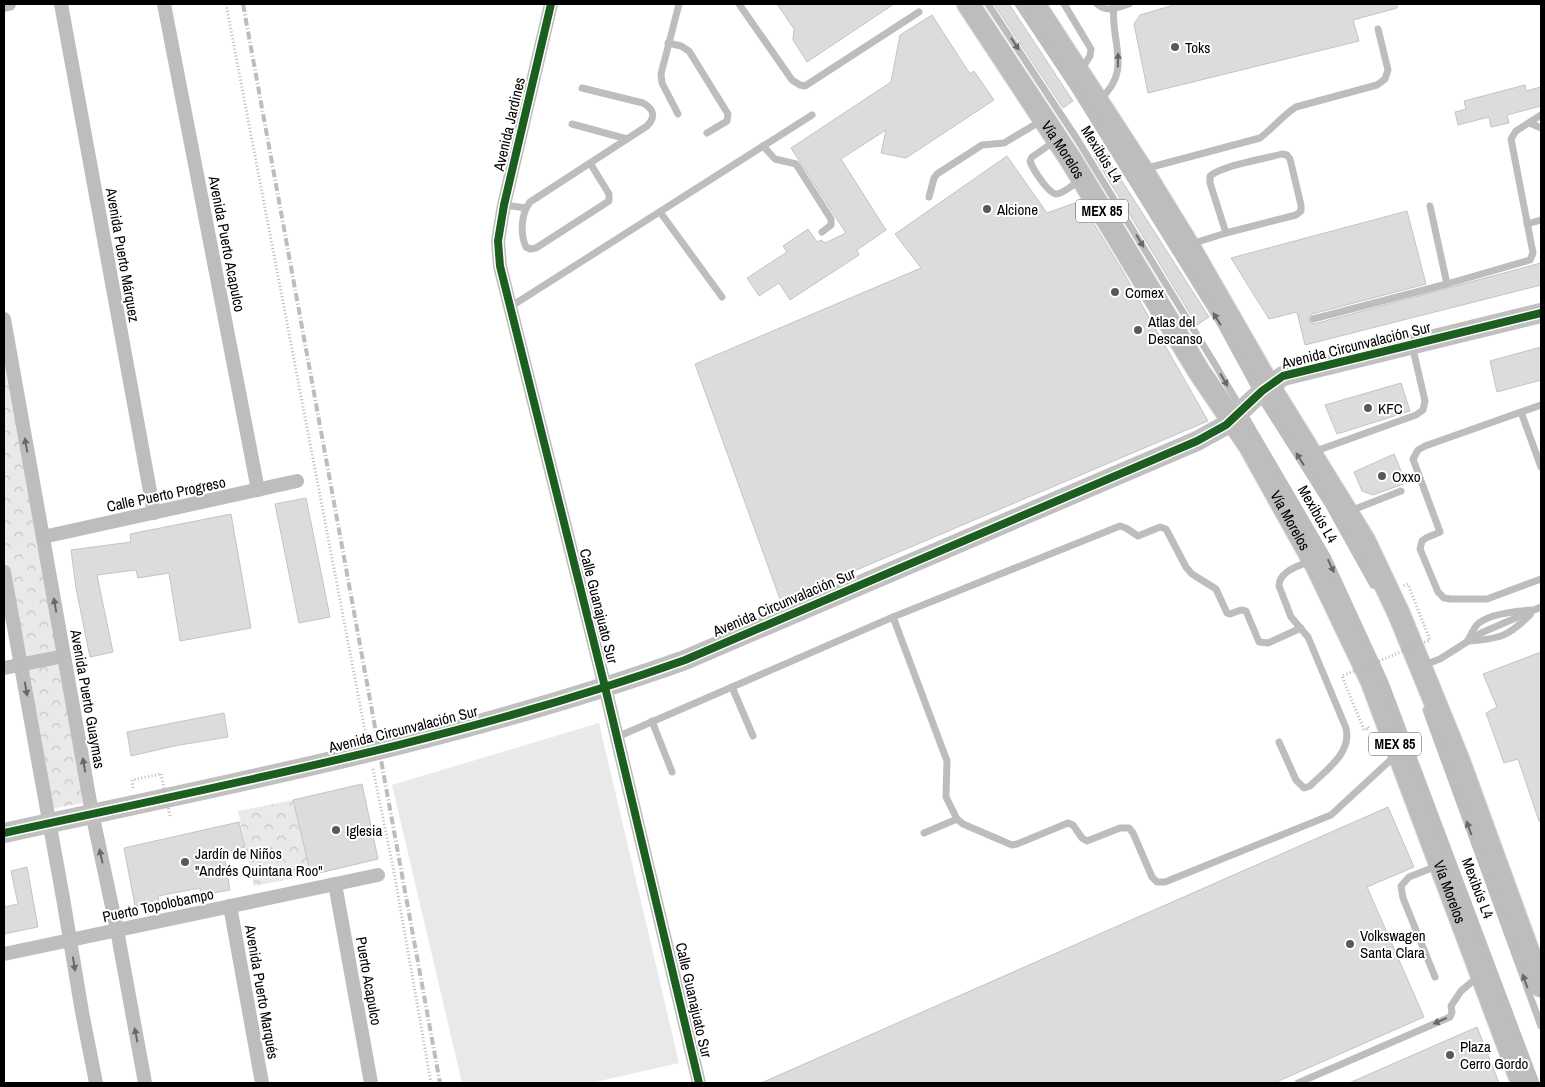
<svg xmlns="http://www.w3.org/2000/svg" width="1545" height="1087" font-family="'Archivo Narrow',sans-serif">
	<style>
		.park { fill: url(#park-crowns) }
		.pitch { fill: #e9e9e9 }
		.building { fill: #dcdcdc; stroke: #c4c4c4 }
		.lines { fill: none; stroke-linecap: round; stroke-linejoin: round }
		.primary-casing { stroke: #dbdbdb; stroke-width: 24 }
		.path { stroke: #b8b8b8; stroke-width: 3; stroke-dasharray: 1 2.5; stroke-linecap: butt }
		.lane { stroke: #bdbdbd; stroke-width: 7 }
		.street { stroke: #bdbdbd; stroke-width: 14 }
		.secondary { stroke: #c0c0c0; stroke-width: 20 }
		.primary { stroke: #bdbdbd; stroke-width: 22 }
		.rail { stroke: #bdbdbd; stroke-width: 4; stroke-dasharray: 8 2.5 1 2.5; stroke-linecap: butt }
		.path-bridge { stroke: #b8b8b8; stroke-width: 3; stroke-dasharray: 1 2.5; stroke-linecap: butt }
		.cycleway-casing { stroke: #fff; stroke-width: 11 }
		.cycleway { stroke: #1b5e20; stroke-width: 8 }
		.oneway { fill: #686868 }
		.poi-dot { fill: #595959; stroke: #fff; stroke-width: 2 }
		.labels { text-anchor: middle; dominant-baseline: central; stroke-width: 4; stroke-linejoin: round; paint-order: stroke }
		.shield { fill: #fff; stroke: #4c4c4c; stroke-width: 1 }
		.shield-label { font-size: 14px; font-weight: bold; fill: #000 }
		.poi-label { font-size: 15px; fill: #000; stroke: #fff; text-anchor: start }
		.street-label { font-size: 15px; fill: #000; stroke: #fff }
	</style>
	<defs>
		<pattern id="park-crowns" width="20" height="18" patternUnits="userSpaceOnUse" patternTransform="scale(1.25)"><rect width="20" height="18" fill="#e9e9e9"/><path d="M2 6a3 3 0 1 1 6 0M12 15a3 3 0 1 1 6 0" fill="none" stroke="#c6c6c6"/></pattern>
	</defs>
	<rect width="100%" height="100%" fill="#fff"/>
	<g class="park">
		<path d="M4 354 84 803 50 809 4 557Z"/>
		<path d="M293 800 311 875 254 886 238 811Z"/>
	</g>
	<path class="pitch" d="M599 723 679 1063 591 1083H462L392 785Z"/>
	<g class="building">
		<path d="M777 4H894L807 62 793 40 794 29Z"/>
		<path d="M994 4H1009L1073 101 1063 108Z"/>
		<path d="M1177 4H1397V8L1353 20 1359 41 1148 93 1134 24 1140 15Z"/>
		<path d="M932 15 970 74 974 71 994 100 906 158 881 153 886 130 841 159 886 230 857 250 859 255 790 300 779 283 759 296 747 278 787 252 783 246 808 229 817 242 821 240 825 243 846 233 791 148 891 82 900 35Z"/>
		<path d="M1525 85 1526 91 1541 87V106L1507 115 1509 123 1491 127 1489 117 1458 125 1455 112 1466 109 1464 101Z"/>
		<path d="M1102 150 1209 317 1197 325 1094 156Z"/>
		<path d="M1007 156 1047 213 1080 201 1122 270 1208 421 781 602 695 364 921 268 895 234Z"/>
		<path d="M1407 211 1426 284 1312 314 1308 318 1310 323 1314 324 1541 263V285L1305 345 1297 312 1269 319 1231 258Z"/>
		<path d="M1541 347V380L1497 392 1490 361Z"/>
		<path d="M1401 383 1410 411 1337 434 1325 405Z"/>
		<path d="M1394 454 1406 483 1373 495 1362 491 1354 472Z"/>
		<path d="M306 498 330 617 299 623 275 504Z"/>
		<path d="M231 514 251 628 180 641 169 573 138 578 136 570 97 575 113 652 90 657 76 588 71 550 131 542 130 534Z"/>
		<path d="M1541 652V821H1539L1518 759 1504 763 1486 713 1497 707 1483 674Z"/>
		<path d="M224 713 228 737 174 746 131 756 127 732Z"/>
		<path d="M362 784 378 859 311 875 293 800Z"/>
		<path d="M1388 807 1414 867 1367 887 1424 1017 1274 1083H761Z"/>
		<path d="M239 822 245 847 224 852 230 890 201 895 200 888 158 896 159 901 135 906 124 848Z"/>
		<path d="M27 867 38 927 4 934V907L18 904 11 871Z"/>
		<path d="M1477 1027 1499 1083H1349Z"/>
	</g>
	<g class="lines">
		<g class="primary-casing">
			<g id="primary">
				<path id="s1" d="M968 4 1071 160 1200 373 1249 445 1317 567 1371 680 1522 1083"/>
				<path d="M1034 4 1142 170 1188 245 1269 386 1364 540 1399 614 1459 761 1541 986"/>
			</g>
		</g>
		<g class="path">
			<path d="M226 4 366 736"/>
			<path d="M373 769 394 872 431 1083"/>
			<path d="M133 788 132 780 161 774"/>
		</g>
		<g class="lane">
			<path d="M739 4 792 80 800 85 805 86 919 12"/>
			<path d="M988 4 1077 139 1216 366 1327 556 1385 682 1536 1083"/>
			<path d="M1018 4 1072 85 1221 325 1259 395 1329 506 1373 585"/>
			<path d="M1064 4 1091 49 1090 56 1081 70"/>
			<path d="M1097 4C1107 13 1117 8 1129 4"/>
			<path d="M668 43 681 46 689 51 728 114 727 121 707 133"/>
			<path d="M582 88 643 103C654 109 656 117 647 126L530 202C521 213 520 235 526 247L530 249 536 248 609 201V194L590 163"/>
			<path d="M1100 99C1134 70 1109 40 1114 4"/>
			<path d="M678 114 662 83 661 74 679 4"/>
			<path d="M1530 123 1541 128"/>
			<path d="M572 124 627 139"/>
			<path d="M1055 141 1032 157 1030 161C1032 168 1048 193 1056 194 1063 194 1074 184 1080 180"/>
			<path d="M763 146 775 159 796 164 831 219V225L822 232"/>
			<path d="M1282 154 1287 155 1290 159 1301 205V211L1296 215 1226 233 1210 183V176C1224 165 1264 159 1282 154Z"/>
			<path d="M1144 169 1260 138C1273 128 1282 116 1296 107L1377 85 1385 79 1388 70 1378 29"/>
			<path d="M929 197 934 178 937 174 982 145 1004 143 1041 121"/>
			<path d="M504 205 526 208"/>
			<path d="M1430 206 1447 284"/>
			<path d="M660 212 722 297"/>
			<path d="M1527 224 1541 220"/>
			<path d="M1191 244 1226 233"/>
			<path d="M510 307 812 115"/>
			<path d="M1313 319 1447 284 1530 260 1533 253 1511 139 1516 131 1541 115"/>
			<path d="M1541 405 1425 446 1418 450 1413 459 1440 532 1426 538 1422 541 1420 549 1438 592 1444 598 1451 599H1487L1541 579"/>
			<path d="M1521 412 1541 467"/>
			<path d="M1313 452 1416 415 1423 410 1425 401 1412 345"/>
			<path d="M1350 511 1401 491"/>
			<path d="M893 617 947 761 946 797 957 819 963 824 1012 845 1017 844 1068 823 1073 825 1082 838 1087 841 1120 828H1129L1133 833 1152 877 1157 882H1165L1331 815 1396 755"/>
			<path d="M1468 640C1471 635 1473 630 1476 626 1485 614 1517 611 1531 610"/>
			<path d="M1469 641C1501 639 1508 636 1530 615"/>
			<path d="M1424 665 1440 659 1481 633 1541 607"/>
			<path d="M732 687 753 736"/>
			<path d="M1426 710 1541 1026"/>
			<path d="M652 721 672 772"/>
			<path d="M617 737 893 617 1120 526 1126 528 1138 536 1160 527 1166 529 1186 567 1192 574 1216 589 1227 613 1230 614 1241 610 1246 611 1259 642 1268 643 1301 628"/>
			<path d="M1279 742 1296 780 1304 788 1310 786C1326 770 1352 753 1346 728L1308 637 1291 617 1279 586C1279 571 1299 566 1310 561"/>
			<path d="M924 833 957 819"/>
			<path d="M1435 977 1403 898 1401 886 1409 877 1437 866"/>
			<path d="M1298 1083 1450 1017 1452 1012 1451 1006 1461 991 1479 976"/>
		</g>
		<g class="street">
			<path d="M61 4 154 513"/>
			<path d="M164 4 258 490"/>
			<path d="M551 4 504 205 498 241 500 266 605 687 699 1083"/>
			<path d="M4 5 9 4"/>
			<path d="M4 319 92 813 117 930 145 1083"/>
			<path d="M43 537 297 481"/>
			<path d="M4 572 63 898 82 1012 96 1083"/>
			<path d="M4 668 64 656"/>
			<path d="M335 884 371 1083"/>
			<path d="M230 906 262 1083"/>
			<path d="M4 954 378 875"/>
		</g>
		<path class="secondary" d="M4 833C233 783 464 739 685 660L1197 441 1226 425 1262 391 1283 376 1541 313"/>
		<use href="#primary" class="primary"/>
		<path class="rail" d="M243 4 440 1083"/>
		<g class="path-bridge">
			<path d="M1368 727 1369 728 1364 730 1342 676 1430 640 1408 584 1403 586"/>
			<path d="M161 774 170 816"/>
		</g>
		<g class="cycleway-casing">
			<g id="cycleway">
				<path d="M551 4 504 205 498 241 500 266 605 687 699 1083"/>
				<path d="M4 833C233 783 464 739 685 660L1197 441 1226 425 1262 391 1283 376 1541 313"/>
			</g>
		</g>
		<use href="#cycleway" class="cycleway"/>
	</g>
	<defs><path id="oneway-solid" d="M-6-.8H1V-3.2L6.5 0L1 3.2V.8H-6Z" transform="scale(1.25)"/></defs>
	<g class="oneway">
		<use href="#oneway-solid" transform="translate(1015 44) rotate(57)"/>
		<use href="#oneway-solid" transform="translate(1118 60) rotate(-89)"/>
		<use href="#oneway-solid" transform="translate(1140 241) rotate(59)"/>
		<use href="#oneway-solid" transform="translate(1217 319) rotate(-122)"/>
		<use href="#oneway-solid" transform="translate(1224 380) rotate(60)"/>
		<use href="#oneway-solid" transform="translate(26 445) rotate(-100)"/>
		<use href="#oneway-solid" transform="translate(1300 459) rotate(-122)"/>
		<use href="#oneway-solid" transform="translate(1331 566) rotate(65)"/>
		<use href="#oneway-solid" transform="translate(55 605) rotate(-100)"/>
		<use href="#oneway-solid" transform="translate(26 689) rotate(80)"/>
		<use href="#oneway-solid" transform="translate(84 765) rotate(-100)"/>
		<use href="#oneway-solid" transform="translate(1469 828) rotate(-110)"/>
		<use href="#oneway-solid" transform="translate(101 856) rotate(-102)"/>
		<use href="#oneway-solid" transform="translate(74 964) rotate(81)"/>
		<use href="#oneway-solid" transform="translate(1525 981) rotate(-110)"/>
		<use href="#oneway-solid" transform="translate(1440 1021) rotate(156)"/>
		<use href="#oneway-solid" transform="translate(136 1035) rotate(-101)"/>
	</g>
	<g class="poi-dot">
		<circle cx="1175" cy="47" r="5"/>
		<circle cx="987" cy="209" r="5"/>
		<circle cx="1115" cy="292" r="5"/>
		<circle cx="1138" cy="330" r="5"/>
		<circle cx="1368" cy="408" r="5"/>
		<circle cx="1382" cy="476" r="5"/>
		<circle cx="336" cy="830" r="5"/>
		<circle cx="185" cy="862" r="5"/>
		<circle cx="1350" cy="944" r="5"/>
		<circle cx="1450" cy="1055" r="5"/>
	</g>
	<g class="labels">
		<g class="shield">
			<rect x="1076" y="199.5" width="52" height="23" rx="4"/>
			<rect x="1369" y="732.5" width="52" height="23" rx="4"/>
		</g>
		<g class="shield-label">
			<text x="1102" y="211">MEX 85</text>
			<text x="1395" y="744">MEX 85</text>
		</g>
		<g class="poi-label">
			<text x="1185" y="47">Toks</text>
			<text x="997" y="209">Alcione</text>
			<text x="1125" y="292">Comex</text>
			<text x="1148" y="321">Atlas del<tspan x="1148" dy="17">Descanso</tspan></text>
			<text x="1378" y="408">KFC</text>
			<text x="1392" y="476">Oxxo</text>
			<text x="346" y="830">Iglesia</text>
			<text x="195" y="853">Jardín de Niños<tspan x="195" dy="17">"Andrés Quintana Roo"</tspan></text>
			<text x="1360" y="935">Volkswagen<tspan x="1360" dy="17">Santa Clara</tspan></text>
			<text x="1460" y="1046">Plaza<tspan x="1460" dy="17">Cerro Gordo</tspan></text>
		</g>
		<g class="street-label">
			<text transform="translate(509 124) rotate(-77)">Avenida Jardines</text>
			<text stroke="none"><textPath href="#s1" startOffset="174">Vía Morelos</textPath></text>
			<text transform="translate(1102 154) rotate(58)">Mexibús L4</text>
			<text transform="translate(227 244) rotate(79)">Avenida Puerto Acapulco</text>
			<text transform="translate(123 255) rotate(80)">Avenida Puerto Márquez</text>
			<text transform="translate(1356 345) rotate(-14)">Avenida Circunvalación Sur</text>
			<text transform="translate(166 494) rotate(-12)">Calle Puerto Progreso</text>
			<text transform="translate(1318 514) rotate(60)">Mexibús L4</text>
			<text stroke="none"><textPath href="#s1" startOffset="609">Vía Morelos</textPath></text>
			<text transform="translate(784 602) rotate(-23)">Avenida Circunvalación Sur</text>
			<text transform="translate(599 606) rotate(76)">Calle Guanajuato Sur</text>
			<text transform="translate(88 699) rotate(80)">Avenida Puerto Guaymas</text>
			<text transform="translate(403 729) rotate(-14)">Avenida Circunvalación Sur</text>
			<text transform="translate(1478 888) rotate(69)">Mexibús L4</text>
			<text stroke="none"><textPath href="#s1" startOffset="1014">Vía Morelos</textPath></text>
			<text transform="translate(158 905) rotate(-12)">Puerto Topolobampo</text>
			<text transform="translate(369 981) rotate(80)">Puerto Acapulco</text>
			<text transform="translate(262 992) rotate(80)">Avenida Puerto Marqués</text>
			<text transform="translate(694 1000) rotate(77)">Calle Guanajuato Sur</text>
		</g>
	</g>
	<rect width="1545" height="1087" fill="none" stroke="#000000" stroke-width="10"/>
</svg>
